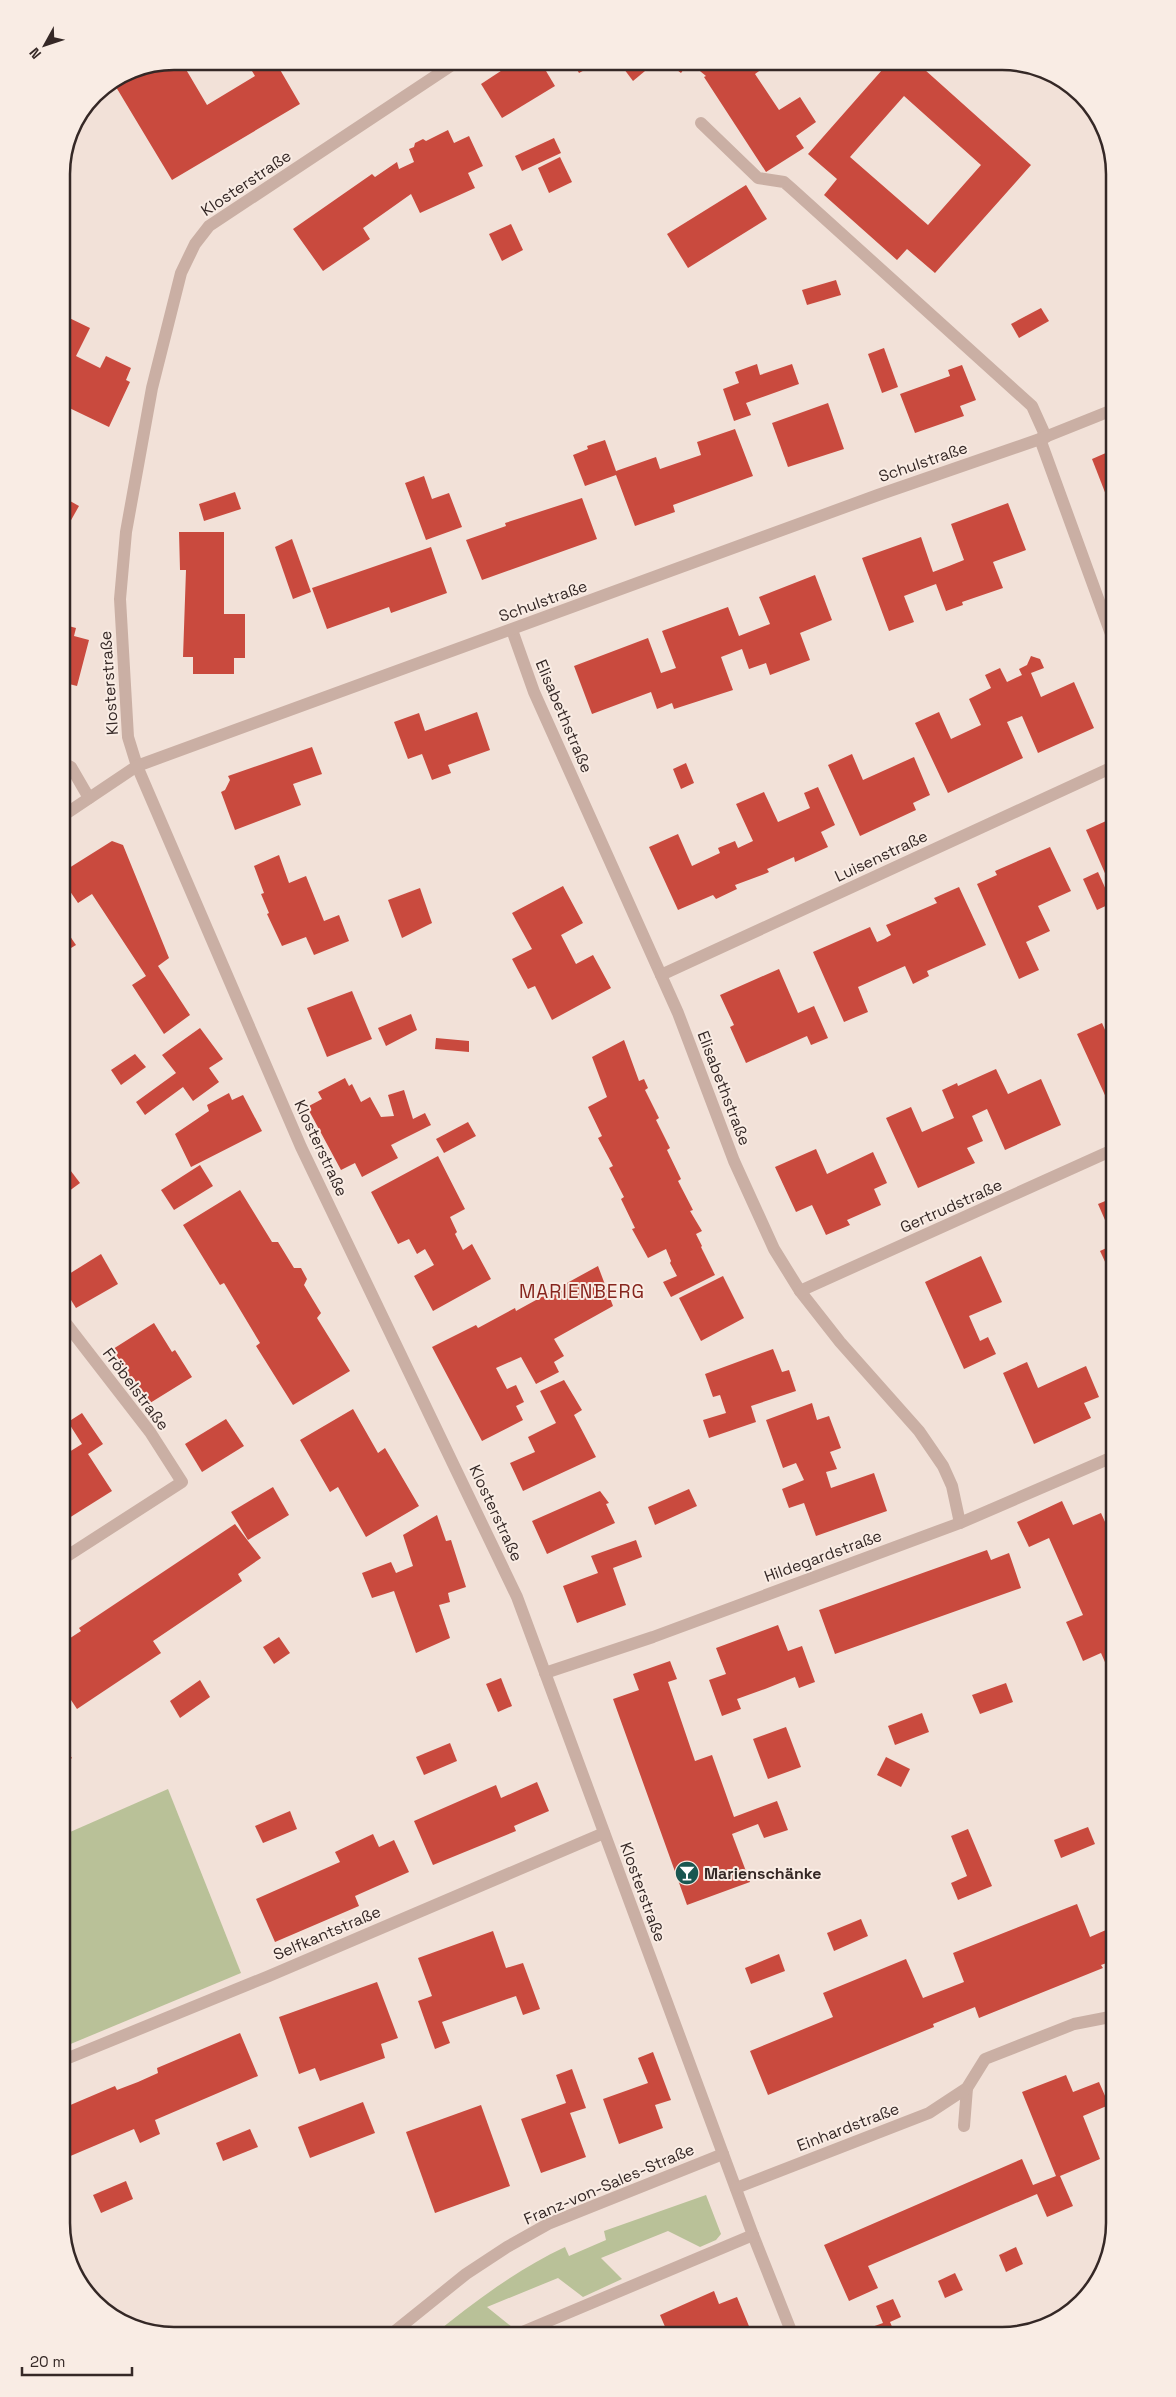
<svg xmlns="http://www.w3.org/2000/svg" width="1176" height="2397" font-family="'Space Grotesk',sans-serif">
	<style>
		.green { fill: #b9c198 }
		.building { fill: #c94a3e; fill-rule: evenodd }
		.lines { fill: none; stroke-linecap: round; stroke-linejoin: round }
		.lane { stroke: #caafa4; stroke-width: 12 }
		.street { stroke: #caafa4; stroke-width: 12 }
		.labels { text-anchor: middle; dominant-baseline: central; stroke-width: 4; stroke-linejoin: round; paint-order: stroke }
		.street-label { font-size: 16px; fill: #352826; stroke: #f9ece4 }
		.poi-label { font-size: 16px; font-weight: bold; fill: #352826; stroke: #f9ece4; text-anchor: start }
		.quarter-label { font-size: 19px; letter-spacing: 1px; fill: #86251d; stroke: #f9ece4 }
		.rim { fill: none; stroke: #352826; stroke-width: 2.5 }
	</style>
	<rect width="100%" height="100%" fill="#f2e1d8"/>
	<g class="green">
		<path d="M168 1789 241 1973 61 2048V1836Z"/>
		<path d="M706 2195 721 2234 716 2240 700 2247 668 2231 601 2258 622 2279 583 2297 558 2278 487 2307 512 2327 490 2336H432C474 2302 516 2270 565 2247L569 2256 606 2240 604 2231Z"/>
	</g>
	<g class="building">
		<path d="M174 61H181L207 105 255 76 246 61H275L300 104 172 180 116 87 88 104 94 94 131 70Z"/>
		<path d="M516 61H540L555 86 502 118 481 84Z"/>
		<path d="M572 61H601L579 73Z"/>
		<path d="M625 61H657L633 81 621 65Z"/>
		<path d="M665 61H767L769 64 755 74 779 110 800 97 816 122 796 136 804 148 766 172 704 77 706 76 689 62 681 73Z"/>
		<path d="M890 61H915L1031 165 935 273 907 249 897 260 824 195 837 179 808 154ZM904 96 981 165 928 225 850 157Z"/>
		<path d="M448 130 454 143 469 136 483 166 468 173 475 188 420 213 411 194 363 228 370 239 323 271 293 229 372 174 375 177 397 162 399 169 414 162 409 149 414 147 415 143 423 139 426 141Z"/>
		<path d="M554 138 561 153 522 171 515 156Z"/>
		<path d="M560 157 572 182 549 193 538 168Z"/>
		<path d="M746 185 767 219 688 268 667 234Z"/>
		<path d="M511 224 523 250 502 261 489 234Z"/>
		<path d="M836 280 841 295 807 305 802 290Z"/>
		<path d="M61 298 68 301 61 314Z"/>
		<path d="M1041 308 1049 321 1019 338 1011 324Z"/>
		<path d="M61 314 90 328 76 356 100 368 106 356 131 368 126 380 130 382 109 427 61 404Z"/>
		<path d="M884 348 898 387 882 393 868 354Z"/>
		<path d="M757 364 760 375 792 364 799 384 746 403 751 415 734 421 723 389 739 383 735 372Z"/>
		<path d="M962 365 976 400 960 406 964 416 915 433 900 394 950 376 948 370Z"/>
		<path d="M828 403 844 449 788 467 772 423Z"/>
		<path d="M735 429 753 476 673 505 675 512 635 526 616 475 585 486 573 455 588 449 587 446 605 440 616 471 656 457 660 469 701 455 697 442Z"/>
		<path d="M1115 449V518L1092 459Z"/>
		<path d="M424 476 432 499 449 493 462 527 426 540 405 483Z"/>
		<path d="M235 492 241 509 204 521 199 504Z"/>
		<path d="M61 496 79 506 61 538Z"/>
		<path d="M582 498 597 539 482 580 466 540 506 526 505 523Z"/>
		<path d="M1008 503 1026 550 993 562 1003 588 962 602 963 605 946 611 936 584 904 596 914 622 889 631 862 558 921 537 933 572 949 566 964 560 951 524Z"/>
		<path d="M179 532H224V614H245V658H234V674H193V657H183L186 570H180Z"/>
		<path d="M292 539 311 592 293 599 275 547Z"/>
		<path d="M431 547 447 593 391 613 389 607 327 629 312 588Z"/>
		<path d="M815 575 832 620 800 633 810 660 770 675 766 663 749 669 742 649 721 657 733 690 674 709 672 703 657 709 651 692 592 714 574 666 648 638 661 673 676 668 662 631 728 607 739 636 770 624 759 597Z"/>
		<path d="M61 624 76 628 74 636 89 640 77 686 61 682Z"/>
		<path d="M1031 656 1040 659 1044 668 1031 673 1041 697 1074 682 1094 728 1038 753 1022 716 1007 722 1023 758 948 793 915 723 939 712 951 739 981 725 969 699 991 688 985 675 1000 668 1007 682 1022 675 1019 669 1027 665Z"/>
		<path d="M477 712 490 750 448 765 451 773 432 780 422 754 408 759 394 722 419 713 425 731Z"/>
		<path d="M312 747 322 774 293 784 301 805 235 830 221 792 225 790 230 780 228 776Z"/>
		<path d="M852 754 863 780 914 757 930 795 913 803 916 810 860 836 828 765Z"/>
		<path d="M686 763 694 783 681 789 673 769Z"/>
		<path d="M818 787 835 825 821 832 828 847 795 862 794 857 767 869 769 872 767 873 735 885 737 889 716 899 713 895 678 910 649 847 678 834 692 866 720 853 718 848 735 841 738 848 753 841 736 804 764 792 778 822 810 808 804 793Z"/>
		<path d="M1115 817V896L1086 830Z"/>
		<path d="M112 841 123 845 169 958 158 966 190 1015 164 1034 132 985 146 976 92 894 78 903 61 878V873Z"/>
		<path d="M1050 847 1071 891 1038 906 1050 931 1026 942 1039 970 1019 979 977 884 997 875 995 871Z"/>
		<path d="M279 855 289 883 306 876 324 921 339 915 349 941 314 955 306 937 282 946 267 914 269 913 261 894 264 893 254 866Z"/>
		<path d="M1098 872 1112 903 1097 910 1083 879Z"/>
		<path d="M563 886 583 923 561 935 576 964 593 955 611 988 552 1020 535 986 528 989 512 959 532 949 512 913Z"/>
		<path d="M959 887 986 945 927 971 929 976 913 984 905 966 858 987 868 1012 844 1022 813 952 870 927 877 942 884 939 891 935 886 925 937 903 934 898Z"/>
		<path d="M420 888 432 923 402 938 388 900Z"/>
		<path d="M61 923 76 945 61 954Z"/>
		<path d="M779 969 798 1013 814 1006 828 1038 811 1045 807 1036 746 1063 730 1027 734 1025 720 995Z"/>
		<path d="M352 991 372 1039 327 1057 307 1008Z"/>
		<path d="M411 1014 417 1030 386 1046 378 1028Z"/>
		<path d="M1102 1023 1113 1048 1115 1047V1102L1109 1104 1077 1034Z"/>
		<path d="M200 1028 223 1059 209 1068 219 1082 193 1101 183 1087 145 1115 136 1102 176 1073 162 1055Z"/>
		<path d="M436 1038 469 1041V1052L435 1049Z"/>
		<path d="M624 1040 639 1081 644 1079 648 1088 645 1090 659 1118 656 1120 670 1148 667 1150 681 1179 678 1181 693 1210 690 1211 702 1231 696 1234 702 1246 701 1247 715 1275 671 1297 663 1282 677 1276 670 1263 671 1261 666 1249 648 1258 632 1229 635 1228 621 1199 624 1197 609 1168 613 1166 598 1138 602 1136 588 1107 607 1097 592 1057Z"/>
		<path d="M135 1054 146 1067 121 1085 111 1070Z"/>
		<path d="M996 1069 1008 1094 1041 1079 1061 1125 1005 1150 987 1109 972 1116 983 1141 967 1148 975 1163 918 1188 886 1118 911 1107 922 1132 954 1118 942 1090 957 1083 958 1086Z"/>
		<path d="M345 1078 349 1086 352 1084 361 1102 370 1097 381 1117 394 1116 388 1095 404 1090 413 1119 425 1113 431 1125 391 1145 398 1158 362 1177 355 1163 341 1170 307 1107 322 1099 318 1092Z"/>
		<path d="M229 1093 232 1100 243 1095 262 1131 191 1167 175 1134 209 1111 207 1105Z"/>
		<path d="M468 1122 476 1136 444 1153 436 1139Z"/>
		<path d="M816 1149 827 1174 873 1152 887 1183 874 1189 881 1205 847 1220 850 1225 826 1235 812 1205 796 1212 775 1167Z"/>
		<path d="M438 1156 465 1209 450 1217 457 1232 455 1234 463 1250 472 1244 491 1279 433 1311 414 1276 434 1265 425 1249 417 1254 409 1239 398 1244 371 1192Z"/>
		<path d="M61 1158 80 1183 61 1197Z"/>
		<path d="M200 1165 213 1186 174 1210 161 1190Z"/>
		<path d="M240 1190 272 1242H278L294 1268H301L307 1279 304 1285 321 1313 317 1318 350 1371 293 1405 256 1346 260 1343 224 1283 220 1285 183 1225Z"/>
		<path d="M1115 1197V1243L1098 1204Z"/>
		<path d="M1115 1244V1283L1100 1251Z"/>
		<path d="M101 1254 118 1284 76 1308 61 1284V1279Z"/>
		<path d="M981 1256 1002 1302 969 1316 980 1341 988 1337 996 1354 964 1369 925 1282Z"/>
		<path d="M598 1266 613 1306 554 1339 564 1356 554 1362 559 1372 536 1384 521 1357 496 1368 507 1389 516 1385 524 1402 516 1406 523 1420 482 1441 432 1347 476 1325 478 1328 515 1308 516 1311Z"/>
		<path d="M723 1276 744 1318 701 1341 679 1298Z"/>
		<path d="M154 1323 172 1352 175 1350 192 1377 150 1403 132 1376 129 1377 113 1349Z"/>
		<path d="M773 1349 782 1372 789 1370 796 1391 751 1406 756 1422 709 1438 703 1420 726 1413 720 1395 713 1397 705 1374Z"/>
		<path d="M1027 1362 1038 1388 1086 1366 1099 1397 1084 1403 1091 1418 1034 1444 1003 1373Z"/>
		<path d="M564 1380 582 1410 574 1415 596 1457 523 1491 510 1463 535 1452 528 1437 556 1423 540 1391Z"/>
		<path d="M812 1403 817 1420 829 1416 841 1448 830 1452 837 1469 826 1472 831 1488 874 1473 887 1511 816 1536 804 1503 789 1508 782 1489 804 1480 796 1463 783 1468 766 1420Z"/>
		<path d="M353 1409 378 1453 385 1448 419 1506 366 1537 338 1487 330 1492 300 1440Z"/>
		<path d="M82 1413 103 1444 88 1454 112 1491 61 1523V1457L82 1444 68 1422Z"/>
		<path d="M226 1419 244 1446 202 1472 185 1444Z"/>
		<path d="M273 1487 289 1515 248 1540 231 1512Z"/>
		<path d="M689 1489 697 1506 655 1525 648 1507Z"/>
		<path d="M600 1491 609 1503 606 1504 615 1523 547 1554 532 1521Z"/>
		<path d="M1062 1501 1073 1525 1101 1513 1115 1544V1603L1109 1605 1115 1619V1685L1101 1653 1083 1661 1075 1642 1066 1622 1083 1615 1049 1538 1029 1547 1017 1522Z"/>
		<path d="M437 1515 446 1541 451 1540 466 1587 448 1593 450 1602 439 1605 450 1638 416 1653 394 1591 372 1598 362 1573 391 1562 396 1573 413 1566 403 1535Z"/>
		<path d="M235 1524 261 1558 238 1574 242 1581 153 1641 161 1653 77 1709 61 1685V1644L81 1631 79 1628Z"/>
		<path d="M636 1540 642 1557 613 1568 626 1605 577 1623 563 1586 598 1573 591 1556Z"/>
		<path d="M987 1550 991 1560 1009 1553 1021 1588 835 1654 819 1610Z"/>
		<path d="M778 1625 788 1651 802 1646 815 1682 799 1688 795 1677 765 1689 737 1699 741 1709 722 1716 709 1680 726 1674 716 1648Z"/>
		<path d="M279 1637 290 1653 274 1664 263 1647Z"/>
		<path d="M670 1661 677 1679 668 1682 695 1761 712 1755 734 1817 777 1801 788 1830 764 1838 758 1824 732 1834 750 1882 687 1905 613 1699 639 1690 633 1674Z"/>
		<path d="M501 1678 512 1706 498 1712 486 1684Z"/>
		<path d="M200 1680 210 1697 180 1718 170 1701Z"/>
		<path d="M1006 1683 1013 1702 980 1714 972 1695Z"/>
		<path d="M922 1713 929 1732 895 1745 888 1726Z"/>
		<path d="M786 1727 801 1767 768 1779 753 1739Z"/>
		<path d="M61 1743 72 1758 61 1765Z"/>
		<path d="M450 1743 457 1761 424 1775 416 1757Z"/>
		<path d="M886 1757 910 1769 901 1787 877 1775Z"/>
		<path d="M537 1782 549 1811 514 1826 516 1831 433 1865 414 1821 496 1785 501 1798Z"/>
		<path d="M290 1811 297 1829 263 1843 255 1826Z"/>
		<path d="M1088 1827 1095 1844 1061 1858 1054 1840Z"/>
		<path d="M968 1829 992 1886 958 1900 951 1883 967 1876 951 1836Z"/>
		<path d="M373 1834 379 1847 394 1840 409 1872 355 1896 359 1906 275 1942 256 1899 340 1862 335 1852Z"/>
		<path d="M1077 1904 1090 1937 1115 1926V1960L1101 1965 1103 1968 979 2018 975 2007 933 2024 934 2027 768 2095 750 2051 833 2017 823 1993 906 1959 923 1998 964 1982 953 1953Z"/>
		<path d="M861 1919 868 1936 834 1951 827 1933Z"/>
		<path d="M493 1931 506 1968 523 1963 540 2009 523 2015 516 1996 442 2022 450 2043 435 2049 418 2001 432 1996 418 1958Z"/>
		<path d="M779 1954 785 1971 751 1984 745 1968Z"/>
		<path d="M377 1982 398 2038 381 2044 385 2058 320 2081 315 2068 299 2074 279 2017Z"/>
		<path d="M240 2033 258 2076 155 2120 160 2134 140 2143 134 2129 61 2160V2109L115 2086 117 2090 138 2082 158 2073 157 2068Z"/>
		<path d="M653 2052 671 2100 655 2105 663 2128 619 2144 603 2099 648 2083 638 2058Z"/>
		<path d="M572 2069 586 2108 570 2113 586 2157 541 2173 521 2119 566 2103 556 2075Z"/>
		<path d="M1066 2075 1073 2092 1099 2082 1109 2105 1083 2116 1100 2159 1060 2176 1073 2206 1047 2217 1037 2194 868 2266 878 2288 849 2301 824 2245 1022 2159 1033 2185 1056 2176 1022 2092Z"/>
		<path d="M363 2102 375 2133 310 2158 298 2127Z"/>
		<path d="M481 2105 510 2186 435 2213 406 2132Z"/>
		<path d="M250 2129 258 2147 223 2161 216 2143Z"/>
		<path d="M126 2181 133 2199 101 2213 93 2195Z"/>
		<path d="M1016 2247 1023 2264 1006 2272 999 2255Z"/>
		<path d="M955 2273 963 2290 945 2298 938 2281Z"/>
		<path d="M714 2291 719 2304 737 2297 753 2336H669L660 2315Z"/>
		<path d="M893 2299 901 2317 890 2322 896 2336H872L869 2328 883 2323 876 2306Z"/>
	</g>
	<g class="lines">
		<g class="lane">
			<path d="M701 123 758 178 784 182 792 189 1032 406 1046 437"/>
			<path d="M964 2126 967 2088"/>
		</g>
		<g class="street">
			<path d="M458 61 209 226 195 244 181 273 152 388 126 532 120 599 128 737 137 766 301 1147 517 1597 753 2235 793 2336"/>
			<path d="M1040 439 1115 645"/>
			<path d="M512 630 534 692 678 1013 734 1161 774 1249 800 1291 840 1342 919 1431 943 1466 952 1486 960 1523"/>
			<path d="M61 762 71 767 89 798"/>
			<path d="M61 817 137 766 878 495 1040 439 1115 409"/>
			<path d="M661 975 1115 766"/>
			<path d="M800 1291 1115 1149"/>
			<path d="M1109 1459 1115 1472"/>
			<path d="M61 1560 182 1482 150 1432 61 1317"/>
			<path d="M545 1673 653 1637 960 1523 1115 1456"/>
			<path d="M61 2061 269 1976 604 1833"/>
			<path d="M736 2188 929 2113 967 2088 985 2059 1074 2024 1115 2016"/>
			<path d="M389 2336 466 2274 507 2247 548 2224 723 2154"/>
			<path d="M513 2336 753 2235"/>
		</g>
	</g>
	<defs>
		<g id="bar-disc" transform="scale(1.25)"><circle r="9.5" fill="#1a5751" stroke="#f9ece4"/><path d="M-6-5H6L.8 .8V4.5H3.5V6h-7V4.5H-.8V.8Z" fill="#fff"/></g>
	</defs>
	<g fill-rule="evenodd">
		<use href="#bar-disc" x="687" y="1873"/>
	</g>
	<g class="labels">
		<g class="street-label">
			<text transform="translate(246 183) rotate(-34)">Klosterstraße</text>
			<text transform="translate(923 462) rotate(-19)">Schulstraße</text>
			<text transform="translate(543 601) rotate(-20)">Schulstraße</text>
			<text transform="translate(109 683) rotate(-94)">Klosterstraße</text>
			<text transform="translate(564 716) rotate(67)">Elisabethstraße</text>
			<text transform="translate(881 856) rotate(-25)">Luisenstraße</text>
			<text transform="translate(724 1088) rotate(69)">Elisabethstraße</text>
			<text transform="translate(321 1148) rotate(65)">Klosterstraße</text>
			<text transform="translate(951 1206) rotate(-24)">Gertrudstraße</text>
			<text transform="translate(136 1389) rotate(53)">Fröbelstraße</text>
			<text transform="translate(496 1513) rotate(65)">Klosterstraße</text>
			<text transform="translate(823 1556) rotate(-20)">Hildegardstraße</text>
			<text transform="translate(643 1892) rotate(70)">Klosterstraße</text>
			<text transform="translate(327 1933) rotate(-23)">Selfkantstraße</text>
			<text transform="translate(848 2127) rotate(-21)">Einhardstraße</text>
			<text transform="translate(609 2184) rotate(-23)">Franz-von-Sales-Straße</text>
		</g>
		<g class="poi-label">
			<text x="704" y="1873">Marienschänke</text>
		</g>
		<g class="quarter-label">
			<text x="582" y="1291">MARIENBERG</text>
		</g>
	</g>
	<path d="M0 0H1176V2397H0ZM174 70H1002A104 104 0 0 1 1106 174V2223A104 104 0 0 1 1002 2327H174A104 104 0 0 1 70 2223V174A104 104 0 0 1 174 70Z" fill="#f9ece4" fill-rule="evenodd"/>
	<path class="rim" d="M174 70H1002A104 104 0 0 1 1106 174V2223A104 104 0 0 1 1002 2327H174A104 104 0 0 1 70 2223V174A104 104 0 0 1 174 70Z"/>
	<g transform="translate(45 45) rotate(230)" stroke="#f9ece4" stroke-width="4" paint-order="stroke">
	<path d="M0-4L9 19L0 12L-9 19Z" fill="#352826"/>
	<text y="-8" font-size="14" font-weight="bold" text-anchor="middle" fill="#352826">N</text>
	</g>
	<path d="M22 2367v8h110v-8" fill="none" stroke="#352826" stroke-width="2.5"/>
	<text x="30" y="2367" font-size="15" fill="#352826" stroke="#f9ece4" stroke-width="4" paint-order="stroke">20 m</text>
</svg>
